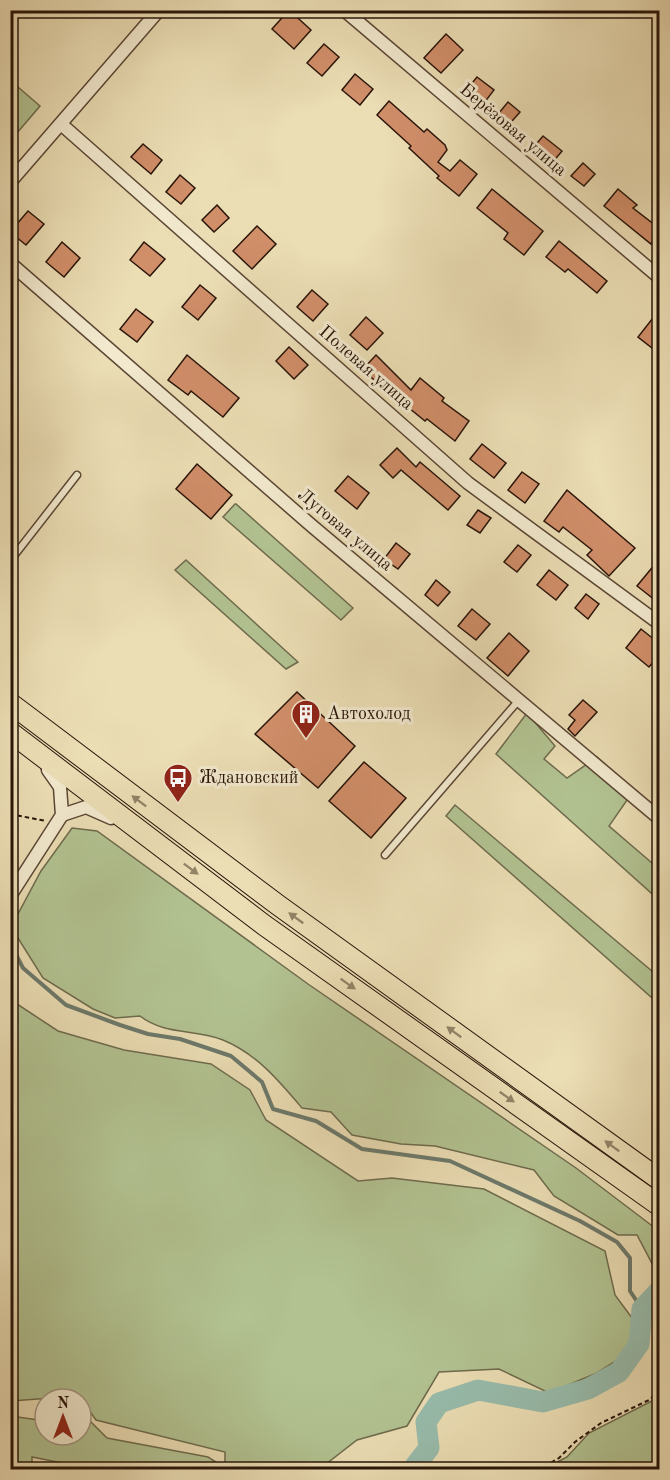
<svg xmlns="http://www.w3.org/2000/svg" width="670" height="1480" font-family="'Old Standard TT',serif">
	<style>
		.green { fill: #b2c291; stroke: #6e6b4d; stroke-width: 1.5 }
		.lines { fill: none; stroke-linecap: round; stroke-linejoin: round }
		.stream { stroke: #6c796b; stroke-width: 4 }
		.river { stroke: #98bcac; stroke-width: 21 }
		.building { fill: #d08e69; stroke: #291409; stroke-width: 1.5 }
		.service-casing { stroke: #5a4634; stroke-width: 9 }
		.minor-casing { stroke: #5a4634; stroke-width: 15 }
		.primary-casing { stroke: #291409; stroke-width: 22 }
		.path { stroke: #291409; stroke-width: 2; stroke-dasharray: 4.5 3; stroke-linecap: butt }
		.service { stroke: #f2e9ce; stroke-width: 6 }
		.minor { stroke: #f2e9ce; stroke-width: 12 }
		.primary { stroke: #ebddb4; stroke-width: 20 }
		.oneway { fill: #948367 }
		.labels { text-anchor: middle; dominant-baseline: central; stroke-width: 6; stroke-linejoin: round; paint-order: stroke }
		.street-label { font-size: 18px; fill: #291409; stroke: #f2e9ce }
		.poi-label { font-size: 18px; fill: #291409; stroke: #f2e9ce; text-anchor: start }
	</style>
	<rect width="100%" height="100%" fill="#ebddb4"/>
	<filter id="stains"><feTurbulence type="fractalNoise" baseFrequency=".00333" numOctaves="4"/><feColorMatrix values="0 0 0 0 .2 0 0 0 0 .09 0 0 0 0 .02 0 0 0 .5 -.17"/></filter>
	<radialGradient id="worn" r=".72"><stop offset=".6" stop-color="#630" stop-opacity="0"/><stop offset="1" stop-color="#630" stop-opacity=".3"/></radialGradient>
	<g class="green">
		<path d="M11 81 40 106 11 140Z"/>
		<path d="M235 504H236L353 608 341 620 223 517Z"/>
		<path d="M186 560 298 662 286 669 175 570Z"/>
		<path d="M527 713 555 746 544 759 567 778 597 757 634 790 609 826 659 869V900L496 754Z"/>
		<path d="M455 805 659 977V1004L446 816Z"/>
		<path d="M72 828 97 831 308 984 576 1168 659 1231V1270L657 1273 637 1235H618L554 1196 534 1170 435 1146 401 1144 352 1135 331 1112 302 1108C279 1081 257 1054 223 1040 195 1029 164 1035 140 1016L115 1018 93 1009 43 978 11 927 41 871Z"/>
		<path d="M11 1000 58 1031 124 1050 211 1064 250 1090 266 1120 358 1181 392 1178 484 1189 605 1251 615 1295 635 1322 633 1350 597 1373 549 1393 499 1369 439 1372 407 1426 357 1440 326 1464 225 1465V1452L96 1420 79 1396 11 1401Z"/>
		<path d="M659 1389V1469H544L567 1457 589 1433 652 1401Z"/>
		<path d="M81 1412 107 1438 208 1457 227 1469H92L32 1457V1469H11V1416L45 1421V1435H81Z"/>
	</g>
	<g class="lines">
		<path class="stream" d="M10 943 23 968 66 1005 120 1025 148 1034 180 1039 231 1056 262 1082 273 1109 316 1121 362 1149 450 1161 580 1221 617 1242 630 1258V1291L642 1309"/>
		<path class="river" d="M419 1470 415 1466 429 1448 426 1422 439 1403 478 1390 543 1402 588 1389 619 1372 639 1344 642 1309 660 1290"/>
	</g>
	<g class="building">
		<path d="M289 10 311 30 294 49 272 29Z"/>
		<path d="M446 34 463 50 441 73 424 58Z"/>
		<path d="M324 44 339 57 322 76 307 63Z"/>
		<path d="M355 74 373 89 360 105 342 90Z"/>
		<path d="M477 77 494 90 481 107 464 93Z"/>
		<path d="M389 101 424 132 427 129 445 145 447 150 438 162 450 171 460 160 477 174 459 196 437 178 439 176 409 148 411 146 377 115Z"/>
		<path d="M508 102 520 112 505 129 494 119Z"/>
		<path d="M543 136 562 151 552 163 533 148Z"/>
		<path d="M143 144 162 160 151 174 131 157Z"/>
		<path d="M583 163 595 174 584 186 571 176Z"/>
		<path d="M180 175 195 188 181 204 166 192Z"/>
		<path d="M492 189 543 231 524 255 504 239 508 233 477 208Z"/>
		<path d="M618 189 637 205 633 208 660 229 651 244 604 206Z"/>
		<path d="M217 205 229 218 214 232 202 220Z"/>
		<path d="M28 211 44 224 26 245 10 232Z"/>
		<path d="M257 226 276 244 252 269 233 251Z"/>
		<path d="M559 241 607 281 597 293 568 269 565 272 546 257Z"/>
		<path d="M62 242 80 258 64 277 46 262Z"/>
		<path d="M144 242 165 259 150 276 130 260Z"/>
		<path d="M200 285 216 298 198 320 182 307Z"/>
		<path d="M312 290 328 304 313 321 297 307Z"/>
		<path d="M136 309 153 322 137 342 120 329Z"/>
		<path d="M660 309V339L652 348 638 337Z"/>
		<path d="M366 317 383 333 367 350 350 335Z"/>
		<path d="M289 347 308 365 294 379 276 361Z"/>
		<path d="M187 355 239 398 223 417 191 391 188 395 168 380Z"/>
		<path d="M376 355 411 390 420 378 444 398 442 401 469 421 455 441 427 419 425 421 388 391 386 392 363 369Z"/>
		<path d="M482 444 506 463 494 478 470 459Z"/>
		<path d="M397 448 416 467 420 462 460 496 448 510 401 470 393 478 380 465Z"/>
		<path d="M197 464 232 495 211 519 176 489Z"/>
		<path d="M522 472 539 484 525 503 508 490Z"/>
		<path d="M348 476 369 493 357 509 335 491Z"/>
		<path d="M567 490 635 548 609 576 587 555 592 550 563 527 559 532 544 521Z"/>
		<path d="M478 510 491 518 480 533 467 525Z"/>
		<path d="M396 543 410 554 398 569 384 559Z"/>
		<path d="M518 545 531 555 517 572 504 562Z"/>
		<path d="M660 558V604L637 586Z"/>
		<path d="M549 570 568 585 556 600 537 585Z"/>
		<path d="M436 580 450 592 438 606 425 595Z"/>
		<path d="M586 594 599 604 588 619 575 608Z"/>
		<path d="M472 609 490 624 476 640 458 626Z"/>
		<path d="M641 629 660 644V654L649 667 626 648Z"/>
		<path d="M509 633 529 651 508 676 487 658Z"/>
		<path d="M297 692 355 746 318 788 255 734Z"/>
		<path d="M583 700 597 712 575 736 568 729 575 720 569 715Z"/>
		<path d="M364 762 406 798 371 838 329 801Z"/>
	</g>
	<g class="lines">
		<g class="service-casing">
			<g id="service">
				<path d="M10 561 77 475"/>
				<path d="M385 855 519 700"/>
			</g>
		</g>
		<g class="minor-casing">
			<g id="minor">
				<path d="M344 10 660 278"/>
				<path d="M61 124 468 483 660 624"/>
				<path d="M10 182 159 10"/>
				<path d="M10 263 312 526 660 819"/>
				<path d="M62 815 86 807 111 818"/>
				<path d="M10 896 62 815 60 787 48 770"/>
			</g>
		</g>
		<g class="primary-casing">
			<g id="primary">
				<path d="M10 703 278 905 660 1180"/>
				<path d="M10 732 264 925 660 1206"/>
			</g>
		</g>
		<g class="path">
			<path d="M10 814 46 821"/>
			<path d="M538 1470 559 1458 575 1442 601 1423 651 1399 660 1384"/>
		</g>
		<use href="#service" class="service"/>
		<use href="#minor" class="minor"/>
		<use href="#primary" class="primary"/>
	</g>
	<defs><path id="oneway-solid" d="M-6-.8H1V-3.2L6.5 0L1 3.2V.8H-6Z" transform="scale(1.5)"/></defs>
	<g class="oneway">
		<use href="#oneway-solid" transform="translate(139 801) rotate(-143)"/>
		<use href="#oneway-solid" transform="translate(191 869) rotate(37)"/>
		<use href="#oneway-solid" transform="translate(296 918) rotate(-144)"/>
		<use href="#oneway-solid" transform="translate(348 984) rotate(35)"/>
		<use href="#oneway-solid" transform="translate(454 1032) rotate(-144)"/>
		<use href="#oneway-solid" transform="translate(507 1097) rotate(35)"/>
		<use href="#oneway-solid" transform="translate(612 1146) rotate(-144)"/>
	</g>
	<defs>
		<g id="building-pin" transform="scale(1.5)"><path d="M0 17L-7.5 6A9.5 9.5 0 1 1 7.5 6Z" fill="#8f2418" stroke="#f2e9ce"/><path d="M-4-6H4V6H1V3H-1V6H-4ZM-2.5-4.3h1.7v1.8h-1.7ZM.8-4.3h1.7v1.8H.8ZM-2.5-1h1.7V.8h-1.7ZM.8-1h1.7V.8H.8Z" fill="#fff"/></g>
		<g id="bus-pin" transform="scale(1.5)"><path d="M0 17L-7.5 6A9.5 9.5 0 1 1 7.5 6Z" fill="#8f2418" stroke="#f2e9ce"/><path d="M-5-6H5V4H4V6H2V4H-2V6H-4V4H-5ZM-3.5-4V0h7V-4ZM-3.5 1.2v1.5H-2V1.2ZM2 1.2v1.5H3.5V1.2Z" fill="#fff"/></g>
	</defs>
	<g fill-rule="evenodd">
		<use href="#building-pin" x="306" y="714"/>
		<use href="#bus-pin" x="178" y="778"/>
	</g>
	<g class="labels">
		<g class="street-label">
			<text transform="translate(513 130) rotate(40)">Берёзовая улица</text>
			<text transform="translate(366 368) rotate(41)">Полевая улица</text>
			<text transform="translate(345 530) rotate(40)">Луговая улица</text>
		</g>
		<g class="poi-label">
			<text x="327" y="714">Автохолод</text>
			<text x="199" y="778">Ждановский</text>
		</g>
	</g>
	<rect width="670" height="1480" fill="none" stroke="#ebddb4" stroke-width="36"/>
	<rect x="12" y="12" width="646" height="1456" fill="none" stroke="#291409" stroke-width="3"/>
	<rect x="18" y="18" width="634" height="1444" fill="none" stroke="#291409" stroke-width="1.5"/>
	<g transform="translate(63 1417)"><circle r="28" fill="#f2e9ce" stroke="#a2947f" stroke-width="1.5"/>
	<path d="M0-4.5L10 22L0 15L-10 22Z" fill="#8f2418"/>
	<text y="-9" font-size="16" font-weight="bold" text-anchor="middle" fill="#291409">N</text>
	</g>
	<rect width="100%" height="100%" filter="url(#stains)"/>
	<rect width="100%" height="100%" fill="url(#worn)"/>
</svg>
